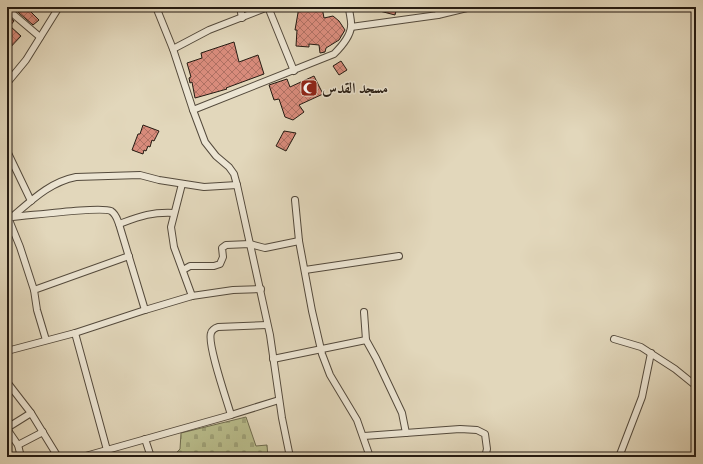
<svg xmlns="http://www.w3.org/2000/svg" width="703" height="464" font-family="'IM FELL Great Primer',Amiri,serif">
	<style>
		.cemetery { fill: url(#cemetery-stones); stroke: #6f6c4f }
		.building { fill: url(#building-cross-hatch); stroke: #251b12 }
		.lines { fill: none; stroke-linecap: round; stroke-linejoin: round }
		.minor-casing { stroke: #544a3c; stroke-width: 8 }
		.minor { stroke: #ece5d3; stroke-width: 6 }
		.labels { text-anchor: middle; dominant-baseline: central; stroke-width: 3; stroke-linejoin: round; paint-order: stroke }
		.poi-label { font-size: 15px; font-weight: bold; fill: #251b12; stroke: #ece5d3; text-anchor: start }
	</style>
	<defs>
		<pattern id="cemetery-stones" width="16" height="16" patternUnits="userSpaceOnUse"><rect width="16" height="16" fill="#b9bd8c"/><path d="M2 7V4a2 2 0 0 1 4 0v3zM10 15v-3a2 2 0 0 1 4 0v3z" fill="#9fa278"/></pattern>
		<pattern id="building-cross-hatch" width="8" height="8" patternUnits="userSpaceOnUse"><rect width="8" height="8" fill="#d88b7b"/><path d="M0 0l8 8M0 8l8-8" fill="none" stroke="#af7163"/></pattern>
	</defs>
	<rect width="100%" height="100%" fill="#e2d7bb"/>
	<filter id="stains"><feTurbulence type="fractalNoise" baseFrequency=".005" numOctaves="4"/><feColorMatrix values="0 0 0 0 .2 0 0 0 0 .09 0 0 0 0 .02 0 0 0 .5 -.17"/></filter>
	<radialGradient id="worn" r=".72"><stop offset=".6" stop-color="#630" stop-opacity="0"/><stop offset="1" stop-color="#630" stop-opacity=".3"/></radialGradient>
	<path class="cemetery" d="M246 417 256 446 267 445 268 457H177L176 453 180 449 181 433Z"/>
	<g class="building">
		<path d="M12 7H26L39 20 33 25Z"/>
		<path d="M299 7H322L324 18 333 16 339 21 345 30 339 40 326 48 325 52 320 53 319 45 309 44V47L296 46 297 30H295Z"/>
		<path d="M372 7H397L395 15 372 9Z"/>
		<path d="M7 15 14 21 10 26 21 36 7 51Z"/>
		<path d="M234 42 239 62 258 55 264 74 226 88 227 89 195 98 192 82 190 83 189 78 191 77 187 63 202 58 201 53Z"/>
		<path d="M341 61 347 70 339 75 333 66Z"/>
		<path d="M314 76 323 94 299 105 304 112 293 120 285 117 279 99 274 100 269 85 287 79 290 87Z"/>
		<path d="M143 125 159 131 154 141 152 140 150 147 148 146 146 151 144 150 143 154 132 150 138 134H140Z"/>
		<path d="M284 131 296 133 286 151 276 146Z"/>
	</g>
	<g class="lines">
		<g class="minor-casing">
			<g id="minor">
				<path d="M156 7 173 49 193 110 205 142 216 156 229 167 234 174 237 185 270 335 282 418 290 457"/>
				<path d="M240 7 242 18"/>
				<path d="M268 7 294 71"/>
				<path d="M7 9 40 37"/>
				<path d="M438 15 471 7"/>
				<path d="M351 27 438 15 439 7"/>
				<path d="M173 49 209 30 268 7"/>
				<path d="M7 83 26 60 59 7"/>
				<path d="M193 110 334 54C340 48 350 37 351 27 352 21 349 13 349 7"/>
				<path d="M7 151 31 201"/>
				<path d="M182 184 171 227 174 247 192 296"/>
				<path d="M295 200 299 241 312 311 322 354 330 375 357 420 370 457"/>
				<path d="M7 215 20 247 34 290"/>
				<path d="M12 217C32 200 50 182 76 177L140 175 159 180 204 187 237 185"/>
				<path d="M12 217C28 216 101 206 111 211 116 214 117 219 119 224L145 310"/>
				<path d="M119 224C141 216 151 212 174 213"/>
				<path d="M183 270 190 266H214L220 264 223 257 222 248 226 245 250 244 265 248 299 241"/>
				<path d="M305 270 399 256"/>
				<path d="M364 312 366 340 376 358 402 413 406 433"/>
				<path d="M75 333 107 450"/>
				<path d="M614 339 641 347 675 369 696 386"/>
				<path d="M46 340 37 310 34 290 129 256"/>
				<path d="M7 351 75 333 145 310 192 296 233 290 261 289"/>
				<path d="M273 359 366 340"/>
				<path d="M7 382 31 413 58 457"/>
				<path d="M231 415C227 401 207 344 211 333 212 330 215 328 218 327L267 325"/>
				<path d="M7 428 31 413"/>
				<path d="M7 429 18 445 21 457"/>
				<path d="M364 436 460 429 477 430 485 434 487 449 485 457"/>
				<path d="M145 439 151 457"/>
				<path d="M18 445 43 432"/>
				<path d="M82 457 231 415 279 400"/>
				<path d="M619 457 642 397 651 353"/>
			</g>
		</g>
		<use href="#minor" class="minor"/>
	</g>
	<defs>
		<g id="mosque-square" transform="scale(0.9)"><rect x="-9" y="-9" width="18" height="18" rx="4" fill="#8f2418" stroke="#ece5d3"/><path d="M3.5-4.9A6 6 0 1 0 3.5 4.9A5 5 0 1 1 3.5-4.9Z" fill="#fff"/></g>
	</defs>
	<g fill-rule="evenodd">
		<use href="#mosque-square" x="309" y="88"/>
	</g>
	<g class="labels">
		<g class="poi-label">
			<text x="322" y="88">مسجد القدس</text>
		</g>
	</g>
	<rect width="703" height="464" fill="none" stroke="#e2d7bb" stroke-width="24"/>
	<rect x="8" y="8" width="687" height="448" fill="none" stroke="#251b12" stroke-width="2"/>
	<rect x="12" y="12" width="679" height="440" fill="none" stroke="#251b12"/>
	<rect width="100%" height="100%" filter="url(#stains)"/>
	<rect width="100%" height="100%" fill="url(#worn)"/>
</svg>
